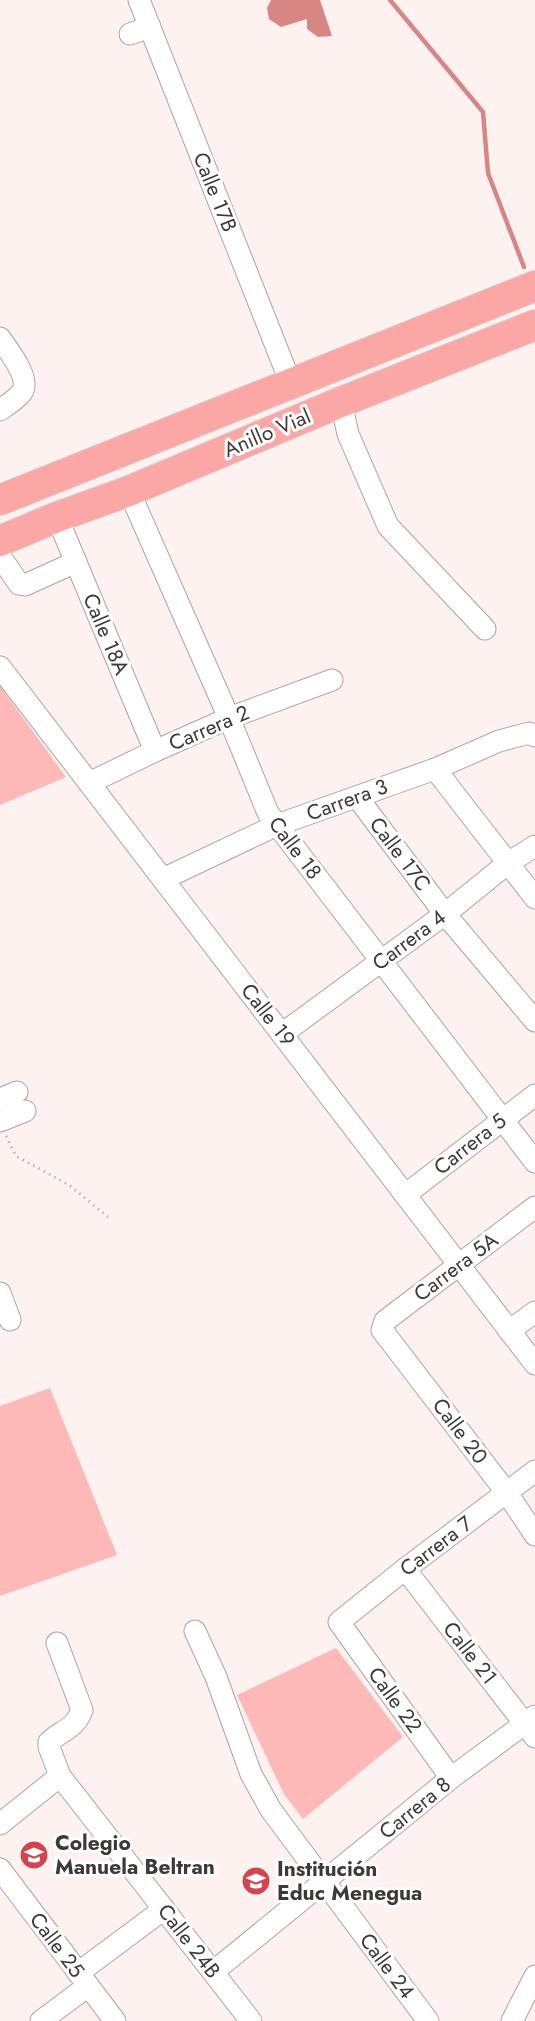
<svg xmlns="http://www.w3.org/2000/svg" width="535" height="2021" font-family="Jost,sans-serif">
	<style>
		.green { fill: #fcb9b7 }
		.water { fill: #d78684 }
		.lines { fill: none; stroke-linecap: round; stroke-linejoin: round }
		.stream { stroke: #d78684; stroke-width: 4.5 }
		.minor-casing { stroke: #b0a2a1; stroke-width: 23 }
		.highway-casing { stroke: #d5d3d3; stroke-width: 32 }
		.path { stroke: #bdb4b3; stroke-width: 3; stroke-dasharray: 1.5 4.5; stroke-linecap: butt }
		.minor { stroke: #fff; stroke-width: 21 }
		.highway { stroke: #faa7a5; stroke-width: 30 }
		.labels { text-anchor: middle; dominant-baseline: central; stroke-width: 6; stroke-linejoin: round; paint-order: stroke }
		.street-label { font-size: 21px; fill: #3e3938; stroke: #fff }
		.poi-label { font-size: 21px; font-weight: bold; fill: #3e3938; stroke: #fff; text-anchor: start }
	</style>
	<rect width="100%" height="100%" fill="#fef2f1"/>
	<g class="green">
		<path d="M0 686 66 777 0 805Z"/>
		<path d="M50 1388 117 1555 0 1596V1406Z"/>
		<path d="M336 1648 403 1737 303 1819 284 1794 237 1695Z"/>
	</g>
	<path class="water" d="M271 0H320L332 36 318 37 307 29V19L281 27 269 19 267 8Z"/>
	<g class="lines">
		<path class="stream" d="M390 0 483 112 488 173 524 267"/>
		<g class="minor-casing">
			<g id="minor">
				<path d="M139 0 291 384"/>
				<path d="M130 34 150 27"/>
				<path d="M0 338C8 350 31 378 22 392 16 400 7 405 0 410"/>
				<path d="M341 402 348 434 388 526 485 629"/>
				<path d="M129 491 229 718 268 813 535 1162"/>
				<path d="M57 517 155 751"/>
				<path d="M0 556 19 584 25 585 76 562"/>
				<path d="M0 667 535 1364"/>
				<path d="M435 769 535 898"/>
				<path d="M89 783 155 751 229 718 332 680"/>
				<path d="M357 797 445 914 535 1021"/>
				<path d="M163 879 277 825 435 769 499 741 529 733 535 736"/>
				<path d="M282 1034 445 914 508 863 535 846"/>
				<path d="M0 1099 17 1092"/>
				<path d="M0 1121 25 1111"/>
				<path d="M405 1195 535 1095"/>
				<path d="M535 1207 385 1321 382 1330 507 1493 535 1535"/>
				<path d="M0 1293 10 1320"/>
				<path d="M509 1331 535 1312"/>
				<path d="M405 1569 535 1737"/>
				<path d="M195 1631 216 1677 251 1774 271 1810 428 2021"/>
				<path d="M57 1643 82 1710C75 1729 62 1730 49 1742V1747L60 1776 251 2021"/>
				<path d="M451 1778 339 1622 405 1569 535 1471"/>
				<path d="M0 1824 60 1776"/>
				<path d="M0 1869 115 2021"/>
				<path d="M213 1972 451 1778 535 1716"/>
				<path d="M78 1973 164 1909"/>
				<path d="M41 2021 88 1986"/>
				<path d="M512 2021 535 1976"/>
			</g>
		</g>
		<g class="highway-casing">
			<g id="highway">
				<path d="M0 500 535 286"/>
				<path d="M0 541 57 517 129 491 341 402 535 325"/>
			</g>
		</g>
		<path class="path" d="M6 1136 16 1156 69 1185 108 1217"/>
		<use href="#minor" class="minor"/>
		<use href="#highway" class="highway"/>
	</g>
	<defs>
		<g id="school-disc" transform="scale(1.5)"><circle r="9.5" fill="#d5444e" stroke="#fff"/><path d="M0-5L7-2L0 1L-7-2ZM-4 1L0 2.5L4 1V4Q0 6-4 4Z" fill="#fff"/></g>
	</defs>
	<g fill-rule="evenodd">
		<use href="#school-disc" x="34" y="1855"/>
		<use href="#school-disc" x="256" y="1881"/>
	</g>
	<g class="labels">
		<g class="street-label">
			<text transform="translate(215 192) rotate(68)">Calle 17B</text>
			<text transform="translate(267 433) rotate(-23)">Anillo Vial</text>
			<text transform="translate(106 634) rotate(67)">Calle 18A</text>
			<text transform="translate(209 728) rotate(-23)">Carrera 2</text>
			<text transform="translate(347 800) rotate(-20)">Carrera 3</text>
			<text transform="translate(295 848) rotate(53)">Calle 18</text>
			<text transform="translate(400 854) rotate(53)">Calle 17C</text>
			<text transform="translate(409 940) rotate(-37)">Carrera 4</text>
			<text transform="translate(268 1015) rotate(52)">Calle 19</text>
			<text transform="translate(470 1144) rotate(-38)">Carrera 5</text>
			<text transform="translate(456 1267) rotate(-37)">Carrera 5A</text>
			<text transform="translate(460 1431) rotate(53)">Calle 20</text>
			<text transform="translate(436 1546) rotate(-37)">Carrera 7</text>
			<text transform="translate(470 1653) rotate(52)">Calle 21</text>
			<text transform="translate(395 1700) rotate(54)">Calle 22</text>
			<text transform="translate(415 1808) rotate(-39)">Carrera 8</text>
			<text transform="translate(189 1941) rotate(52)">Calle 24B</text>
			<text transform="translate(57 1945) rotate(53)">Calle 25</text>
			<text transform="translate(387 1966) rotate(53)">Calle 24</text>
		</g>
		<g class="poi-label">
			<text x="55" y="1843">Colegio<tspan x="55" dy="24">Manuela Beltran</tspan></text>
			<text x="277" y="1869">Institución<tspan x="277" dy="24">Educ Menegua</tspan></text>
		</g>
	</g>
</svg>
